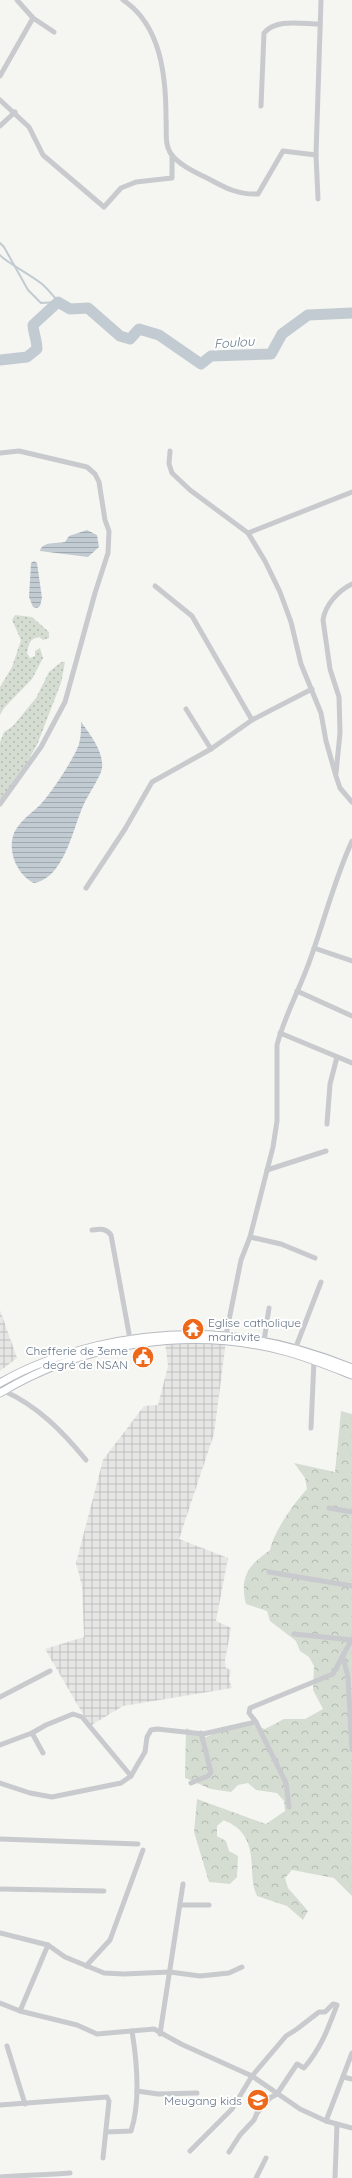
<svg xmlns="http://www.w3.org/2000/svg" width="352" height="2178" font-family="Quicksand,sans-serif">
	<style>
		.industrial { fill: url(#industrial-grid) }
		.grass { fill: url(#grass-dots) }
		.forest { fill: url(#forest-crowns) }
		.water { fill: url(#water-rules) }
		.lines { fill: none; stroke-linecap: round; stroke-linejoin: round }
		.stream { stroke: #c2cbd2; stroke-width: 2 }
		.river { stroke: #c2cbd2; stroke-width: 11 }
		.secondary-casing { stroke: #b7bbc1; stroke-width: 9 }
		.minor { stroke: #c8cace; stroke-width: 5 }
		.secondary { stroke: #fff; stroke-width: 7 }
		.labels { text-anchor: middle; dominant-baseline: central; stroke-width: 4; stroke-linejoin: round; paint-order: stroke }
		.poi-label { font-size: 12px; fill: #627185; stroke: #fff; text-anchor: end }
		.water-label { font-size: 13px; font-style: italic; fill: #637989; stroke: #fff }
	</style>
	<defs>
		<pattern id="industrial-grid" width="8" height="8" patternUnits="userSpaceOnUse"><rect width="8" height="8" fill="#e6e6e5"/><path d="M0 4h8M4 0v8" fill="none" stroke="#bebfbf"/></pattern>
		<pattern id="grass-dots" width="8" height="8" patternUnits="userSpaceOnUse"><rect width="8" height="8" fill="#d5ddd2"/><path d="M2 2h.1M6 6h.1" fill="none" stroke="#b0b8b0" stroke-width="1.8" stroke-linecap="round"/></pattern>
		<pattern id="forest-crowns" width="20" height="18" patternUnits="userSpaceOnUse"><rect width="20" height="18" fill="#d5ddd2"/><path d="M2 6a3 3 0 1 1 6 0M12 15a3 3 0 1 1 6 0" fill="none" stroke="#b0b8b0"/></pattern>
		<pattern id="water-rules" width="6" height="5" patternUnits="userSpaceOnUse"><rect width="6" height="5" fill="#c2cbd2"/><path d="M0 2.5h6" fill="none" stroke="#a1a9b0"/></pattern>
	</defs>
	<rect width="100%" height="100%" fill="#f5f6f1"/>
	<g class="industrial">
		<path d="M0 1310 17 1358 0 1371Z"/>
		<path d="M226 1341 214 1434 179 1539 228 1558 216 1621 231 1628 225 1661 226 1668 231 1670 229 1679 232 1688 123 1706 90 1726 45 1649 84 1637 82 1586 76 1563 103 1460 144 1406 158 1405 168 1366 165 1342Z"/>
	</g>
	<g class="grass">
		<path d="M15 615 32 617 49 632V638L43 640 39 637C29 639 29 644 27 653L30 658 35 656V651L40 648 43 658 32 679 4 708 0 715V687L12 667 21 640 12 620Z"/>
		<path d="M61 662H65L61 683 37 745 10 792 0 804V742L4 732 13 726 36 698 49 672Z"/>
	</g>
	<path class="forest" d="M341 1411 352 1414V1896L334 1878 292 1870 285 1878 288 1888 308 1911 303 1920 287 1906 257 1896C248 1877 257 1851 242 1833 238 1827 230 1823 224 1820L217 1826V1836L226 1841 229 1851 238 1856 237 1877 230 1884 209 1882 194 1832 197 1799 266 1824 285 1811 284 1801 277 1793 256 1790 248 1783 238 1785 231 1792 211 1789 185 1778 186 1728 206 1737 244 1722 265 1729 284 1719H305L323 1709 313 1690 314 1666 309 1657 300 1651 296 1641 270 1621 267 1611 246 1604C239 1576 249 1565 270 1550 274 1531 294 1503 307 1489L305 1478 294 1463 335 1472Z"/>
	<g class="water">
		<path d="M87 530 97 535 99 547 88 557 40 551C42 541 57 544 65 542L69 536Z"/>
		<path d="M34 561 37 563 42 598 40 606 37 608 33 607 29 597 31 563Z"/>
		<path d="M81 722C90 734 104 752 102 768 101 776 88 795 84 804 73 827 65 878 34 883 17 875 7 851 14 833 20 821 30 814 39 806 50 795 74 759 79 744 81 737 81 729 81 722Z"/>
	</g>
	<g class="lines">
		<g class="stream">
			<path d="M0 243 4 247 28 290 41 303 58 302"/>
			<path d="M0 255C4 261 33 276 42 284 48 289 52 295 58 301"/>
		</g>
		<path class="river" d="M0 360 27 357 37 349C37 341 33 331 33 325L58 302 70 309 88 308 120 336 130 339 139 329 159 335 201 364 211 356 271 354 282 334 308 315 352 313"/>
		<g class="secondary-casing">
			<g id="secondary">
				<path d="M0 1383C29 1366 63 1354 96 1346 187 1325 265 1333 352 1368"/>
				<path d="M0 1393C83 1343 189 1326 284 1351 307 1357 329 1366 352 1375"/>
			</g>
		</g>
		<g class="minor">
			<path d="M17 0 33 18 54 32"/>
			<path d="M123 0C161 25 166 76 166 118 167 130 164 144 171 154 179 165 197 173 209 179 225 188 239 195 258 194L283 151 316 155"/>
			<path d="M0 76 33 18"/>
			<path d="M0 100 29 127 43 155 104 207 121 188 136 182 172 178V155"/>
			<path d="M261 106 264 33C276 18 302 24 320 24"/>
			<path d="M0 126 15 112"/>
			<path d="M318 199 316 155 321 0"/>
			<path d="M170 451 169 464 172 473 190 490 248 533 265 561 280 592 291 622 301 664 321 713 326 741 336 776 340 788 352 802"/>
			<path d="M0 453 19 451 87 467 95 474 99 482 105 520 109 531 108 553 95 593 65 702 41 747 0 804"/>
			<path d="M248 533 352 492"/>
			<path d="M155 586 192 616 252 720"/>
			<path d="M186 709 211 749"/>
			<path d="M336 773 340 733 339 697 330 669 323 620C325 605 338 591 352 584"/>
			<path d="M86 888 125 829 152 782 211 749 252 720 312 689"/>
			<path d="M314 948 352 961"/>
			<path d="M297 991 352 1016"/>
			<path d="M280 1033 352 1063"/>
			<path d="M327 1124 330 1084 337 1057"/>
			<path d="M267 1170 326 1151"/>
			<path d="M92 1230C100 1229 106 1228 111 1235L130 1339"/>
			<path d="M250 1237 281 1244 315 1258"/>
			<path d="M226 1335 241 1260 250 1237 273 1147 277 1121V1045C285 1014 301 987 311 957 325 918 335 878 352 841"/>
			<path d="M264 1341 269 1308"/>
			<path d="M294 1352 321 1282"/>
			<path d="M4 1391C38 1406 63 1432 86 1460"/>
			<path d="M311 1428 314 1360"/>
			<path d="M329 1508 352 1512"/>
			<path d="M269 1572 352 1586"/>
			<path d="M294 1634 352 1640"/>
			<path d="M343 1657 348 1677 352 1750"/>
			<path d="M0 1697 50 1671"/>
			<path d="M256 1722 286 1783 289 1807"/>
			<path d="M32 1733 46 1725 73 1714 82 1717 131 1776"/>
			<path d="M0 1745 32 1733 43 1753"/>
			<path d="M0 1783 30 1793 52 1797 121 1783 131 1776 139 1762 145 1752 147 1737 151 1730 157 1729 203 1734 256 1722 249 1713 250 1708 333 1674 352 1639"/>
			<path d="M191 1783 208 1776 211 1772 201 1733"/>
			<path d="M0 1839 138 1844"/>
			<path d="M0 1889 104 1891"/>
			<path d="M181 1905H209"/>
			<path d="M0 1933 48 1945 65 1957 104 1973 124 1974 170 1972 200 1976 229 1973 242 1967"/>
			<path d="M86 1966 110 1940 143 1850"/>
			<path d="M0 2003 20 2011 77 2025 97 2034 154 2029 181 2044 252 2076 300 2109 326 2121 352 2128"/>
			<path d="M20 2011 48 1945"/>
			<path d="M160 2034 183 1884"/>
			<path d="M7 2046 25 2104"/>
			<path d="M343 2077 352 2079"/>
			<path d="M137 2091 158 2094 197 2093"/>
			<path d="M0 2105 107 2097 109 2101 103 2158"/>
			<path d="M326 2121 352 2053"/>
			<path d="M106 2132 131 2131C141 2101 137 2062 132 2031"/>
			<path d="M190 2151 232 2109 252 2076 286 2036 297 2029 319 2012H325L333 2004 337 2005C328 2029 321 2048 304 2068L297 2064 277 2094 270 2098 257 2113 254 2120 240 2135 229 2152"/>
			<path d="M0 2177C23 2175 46 2175 70 2173"/>
			<path d="M256 2178 266 2158"/>
			<path d="M335 2178 337 2124"/>
		</g>
		<use href="#secondary" class="secondary"/>
	</g>
	<defs>
		<g id="temple-disc" transform="scale(1.15)"><circle r="9.5" fill="#ee6819" stroke="#fff"/><path d="M0-6L5-2H3V0L6.5 2.5H4V6H1.5V3h-3V6H-4V2.5H-6.5L-3 0V-2H-5Z" fill="#fff"/></g>
		<g id="civic-disc" transform="scale(1.15)"><circle r="9.5" fill="#ee6819" stroke="#fff"/><path d="M-.6-6.5H3V-4.5H.6V-3L4-1V1h2V6H-6V1h2V-1L-.6-3ZM-1.2 2.5V6h2.4V2.5Z" fill="#fff"/></g>
		<g id="school-disc" transform="scale(1.15)"><circle r="9.5" fill="#ee6819" stroke="#fff"/><path d="M0-5L7-2L0 1L-7-2ZM-4 1L0 2.5L4 1V4Q0 6-4 4Z" fill="#fff"/></g>
	</defs>
	<g fill-rule="evenodd">
		<use href="#temple-disc" x="193" y="1329"/>
		<use href="#civic-disc" x="143" y="1357"/>
		<use href="#school-disc" x="258" y="2100"/>
	</g>
	<g class="labels">
		<g class="poi-label">
			<text x="208" y="1322" text-anchor="start">Eglise catholique<tspan x="208" dy="14">mariavite</tspan></text>
			<text x="128" y="1350">Chefferie de 3eme<tspan x="128" dy="14">degré de NSAN</tspan></text>
			<text x="242" y="2100">Meugang kids</text>
		</g>
		<g class="water-label">
			<text transform="translate(234 342) rotate(-4)">Foulou</text>
		</g>
	</g>
</svg>
